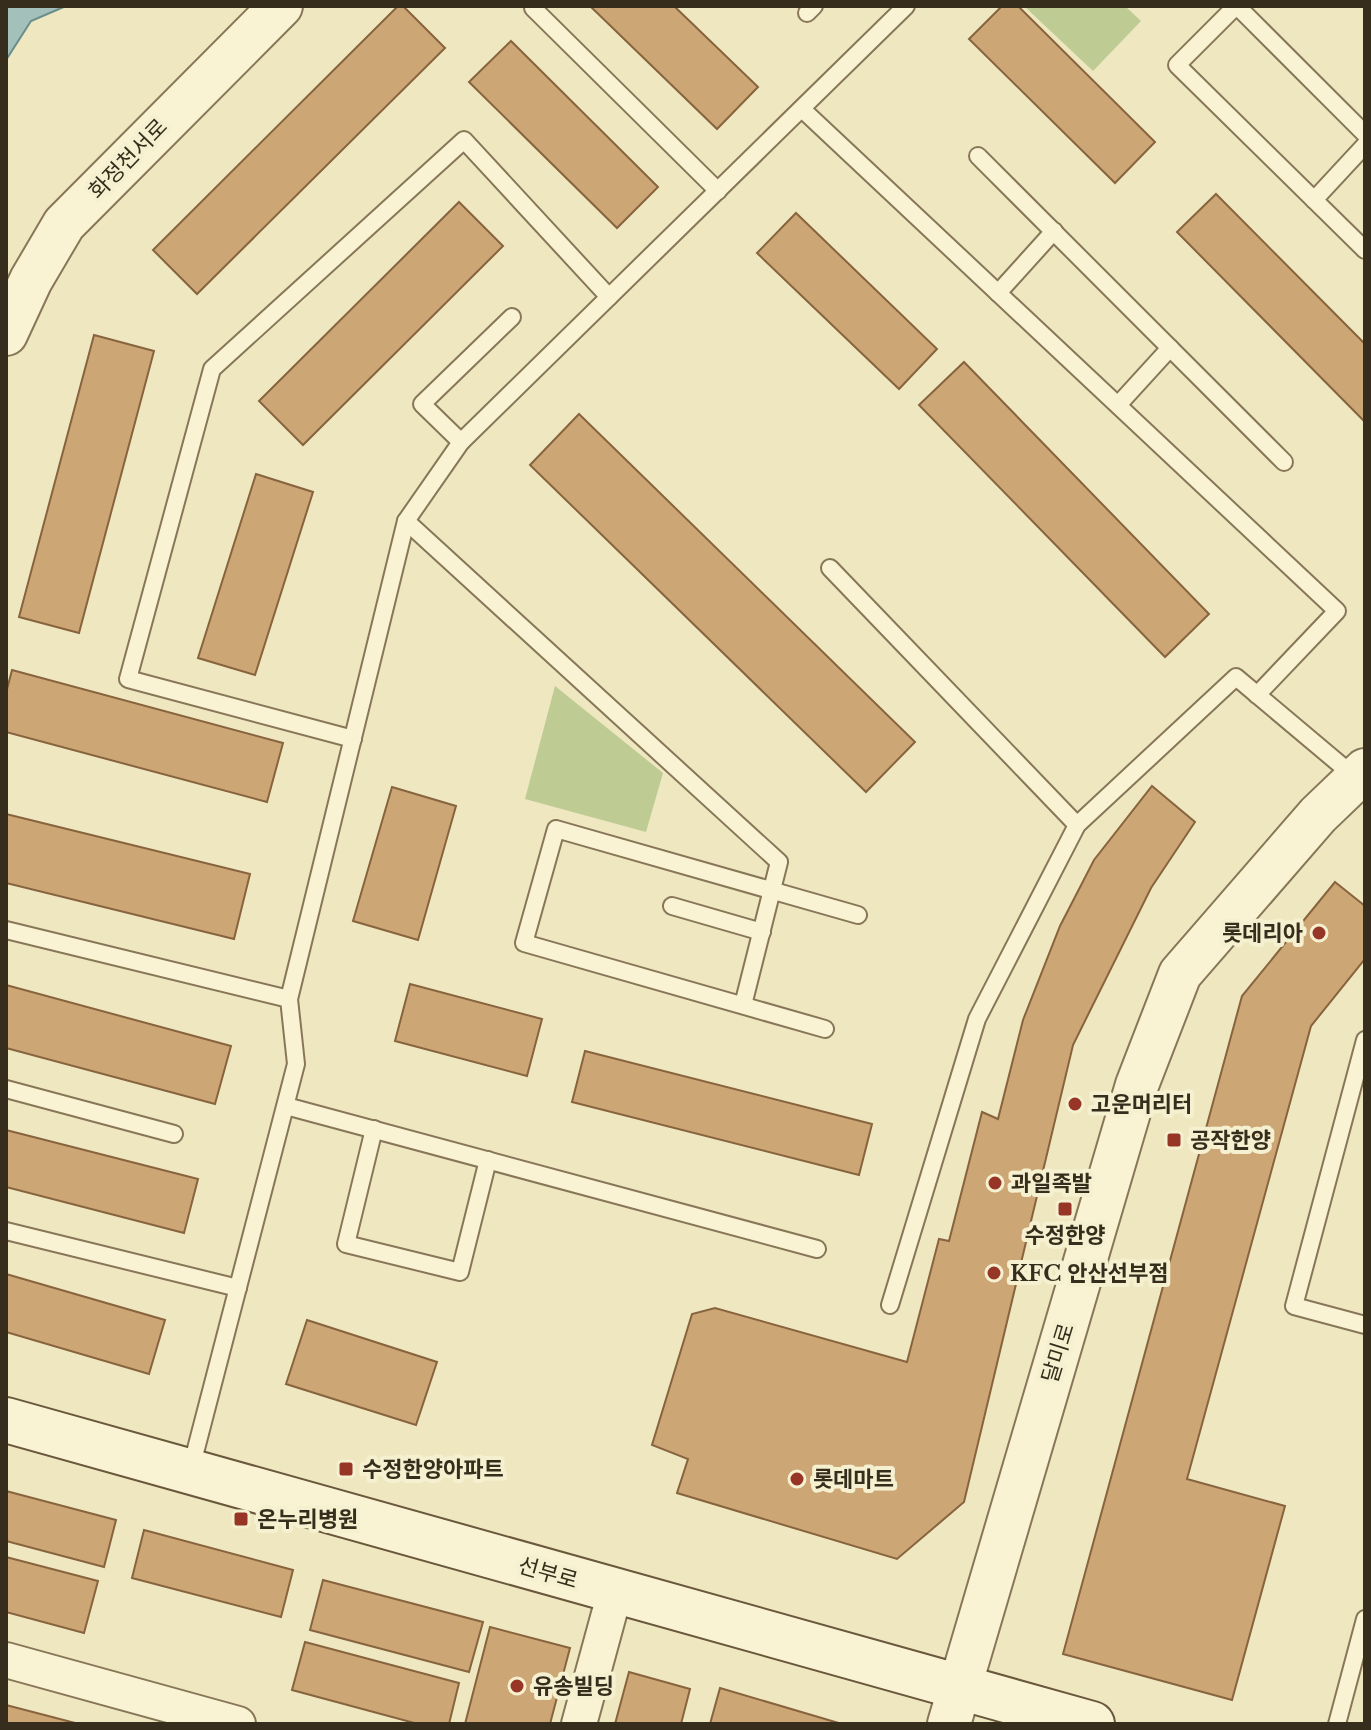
<svg xmlns="http://www.w3.org/2000/svg" width="1371" height="1730" font-family="'Libre Baskerville','Noto Sans KR',serif">
	<style>
		.green { fill: #becc94 }
		.water { fill: #a3c0bb; stroke: #6a8e8a; stroke-width: 2 }
		.building { fill: #cda675; stroke: #87643e; stroke-width: 2 }
		.lines { fill: none; stroke-linecap: round; stroke-linejoin: round }
		.service-casing { stroke: #877758; stroke-width: 20 }
		.minor-casing { stroke: #877758; stroke-width: 38 }
		.tertiary-casing { stroke: #877758; stroke-width: 46 }
		.secondary-casing { stroke: #69583b; stroke-width: 48 }
		.service { stroke: #f9f3d3; stroke-width: 16 }
		.minor { stroke: #f9f3d3; stroke-width: 34 }
		.tertiary { stroke: #f9f3d3; stroke-width: 42 }
		.secondary { stroke: #f9f3d3; stroke-width: 44 }
		.poi-dot { fill: #973627; stroke: #f5f0d0; stroke-width: 3 }
		.labels { text-anchor: middle; dominant-baseline: central; stroke-width: 8; stroke-linejoin: round; paint-order: stroke }
		.street-label { font-size: 22px; fill: #372d1c; stroke: #f5f0d0 }
		.poi-label { font-size: 22px; font-weight: bold; fill: #372d1c; stroke: #f5f0d0; text-anchor: start }
	</style>
	<rect width="100%" height="100%" fill="#eee7c0"/>
	<g class="green">
		<path d="M1024 6H1125L1141 21 1093 71Z"/>
		<path d="M555 686 663 773 646 832 525 799Z"/>
	</g>
	<path class="water" d="M6 6H66L31 21 6 60Z"/>
	<g class="building">
		<path d="M398 6H403L445 48 197 294 153 250Z"/>
		<path d="M590 6H674L758 87 717 129Z"/>
		<path d="M1002 6H1018L1155 142 1115 183 969 39Z"/>
		<path d="M511 41 658 187 617 228 469 82Z"/>
		<path d="M1216 194 1365 344V422L1177 232Z"/>
		<path d="M459 202 503 246 303 445 259 401Z"/>
		<path d="M796 213 937 349 899 389 757 253Z"/>
		<path d="M94 335 154 351 79 633 19 617Z"/>
		<path d="M964 362 1209 614 1165 657 919 405Z"/>
		<path d="M579 414 915 742 866 792 530 465Z"/>
		<path d="M256 474 313 492 255 675 198 658Z"/>
		<path d="M12 670 283 743 267 802 6 732V693Z"/>
		<path d="M1152 786 1195 822 1151 888 1073 1045 964 1502 897 1559 677 1493 688 1459 652 1445 692 1314 715 1308 907 1362 939 1239 949 1241 982 1112 998 1119 1023 1020 1060 926 1094 860Z"/>
		<path d="M392 787 456 806 418 940 353 921Z"/>
		<path d="M6 814 250 874 234 939 6 883Z"/>
		<path d="M1335 882 1365 906V959L1311 1026 1187 1479 1285 1506 1232 1700 1063 1654 1242 996Z"/>
		<path d="M410 984 542 1019 527 1076 395 1041Z"/>
		<path d="M6 985 231 1046 215 1104 6 1048Z"/>
		<path d="M585 1051 872 1124 859 1175 572 1102Z"/>
		<path d="M6 1130 198 1179 184 1233 6 1187Z"/>
		<path d="M6 1274 165 1320 149 1374 6 1332Z"/>
		<path d="M307 1320 437 1362 416 1425 286 1384Z"/>
		<path d="M6 1491 116 1520 104 1567 6 1541Z"/>
		<path d="M144 1530 293 1570 281 1617 132 1578Z"/>
		<path d="M6 1557 98 1581 84 1633 6 1612Z"/>
		<path d="M323 1580 483 1622 469 1672 310 1630Z"/>
		<path d="M490 1627 570 1648 550 1724H465Z"/>
		<path d="M305 1642 459 1683 449 1724H418L292 1690Z"/>
		<path d="M629 1672 690 1689 681 1724H615Z"/>
		<path d="M720 1688 842 1724H710Z"/>
		<path d="M6 1705 79 1724H6Z"/>
	</g>
	<g class="lines">
		<g class="service-casing">
			<g id="service">
				<path d="M1236 6 1177 65 1365 250"/>
				<path d="M1237 6 1365 134"/>
				<path d="M533 8 718 191"/>
				<path d="M807 13 814 6"/>
				<path d="M802 109 1337 611 1257 695"/>
				<path d="M978 156 1284 462"/>
				<path d="M1314 200 1365 145"/>
				<path d="M998 293 1054 231"/>
				<path d="M1118 405 1170 348"/>
				<path d="M461 442 422 404 512 317"/>
				<path d="M406 521 779 862 743 1005"/>
				<path d="M830 568 1077 825"/>
				<path d="M353 739 128 679 212 369 464 140 609 297"/>
				<path d="M672 906 762 932"/>
				<path d="M6 930 289 999"/>
				<path d="M825 1029 524 943 556 829 858 915"/>
				<path d="M1365 1040 1294 1306 1365 1325"/>
				<path d="M6 1089 174 1134"/>
				<path d="M286 1106 817 1249"/>
				<path d="M374 1129 346 1244 460 1272 488 1160"/>
				<path d="M6 1231 238 1288"/>
				<path d="M890 1305 977 1019 1077 825 1236 677 1355 777"/>
				<path d="M190 1472 296 1064 289 999 406 521 461 442 906 6"/>
				<path d="M1337 1724 1365 1619"/>
			</g>
		</g>
		<g class="minor-casing">
			<g id="minor">
				<path d="M6 1660 238 1724"/>
				<path d="M579 1724 615 1592"/>
			</g>
		</g>
		<g class="tertiary-casing">
			<g id="tertiary">
				<path d="M6 334 31 280 64 224 281 6"/>
				<path d="M949 1724 1137 1085 1180 974 1318 815 1365 770"/>
			</g>
		</g>
		<g class="secondary-casing">
			<path id="secondary" d="M6 1420 1092 1724"/>
		</g>
		<use href="#service" class="service"/>
		<use href="#minor" class="minor"/>
		<use href="#tertiary" class="tertiary"/>
		<use href="#secondary" class="secondary"/>
	</g>
	<g class="poi-dot">
		<circle cx="1319" cy="933" r="8"/>
		<circle cx="1075" cy="1104" r="8"/>
		<rect x="1166" y="1132" width="16" height="16" rx="4"/>
		<circle cx="995" cy="1183" r="8"/>
		<rect x="1057" y="1201" width="16" height="16" rx="4"/>
		<circle cx="994" cy="1273" r="8"/>
		<rect x="338" y="1461" width="16" height="16" rx="4"/>
		<circle cx="797" cy="1479" r="8"/>
		<rect x="233" y="1511" width="16" height="16" rx="4"/>
		<circle cx="517" cy="1686" r="8"/>
	</g>
	<g class="labels">
		<g class="street-label">
			<text transform="translate(128 159) rotate(-46)">화정천서로</text>
			<text transform="translate(1058 1353) rotate(-73)">달미로</text>
			<text transform="translate(548 1573) rotate(16)">선부로</text>
		</g>
		<g class="poi-label">
			<text x="1303" y="933" text-anchor="end">롯데리아</text>
			<text x="1091" y="1104">고운머리터</text>
			<text x="1190" y="1140">공작한양</text>
			<text x="1011" y="1183">과일족발</text>
			<text x="1065" y="1235" text-anchor="middle">수정한양</text>
			<text x="1010" y="1273">KFC 안산선부점</text>
			<text x="362" y="1469">수정한양아파트</text>
			<text x="813" y="1479">롯데마트</text>
			<text x="257" y="1519">온누리병원</text>
			<text x="533" y="1686">유송빌딩</text>
		</g>
	</g>
	<rect width="1371" height="1730" fill="none" stroke="#372d1c" stroke-width="16"/>
</svg>
